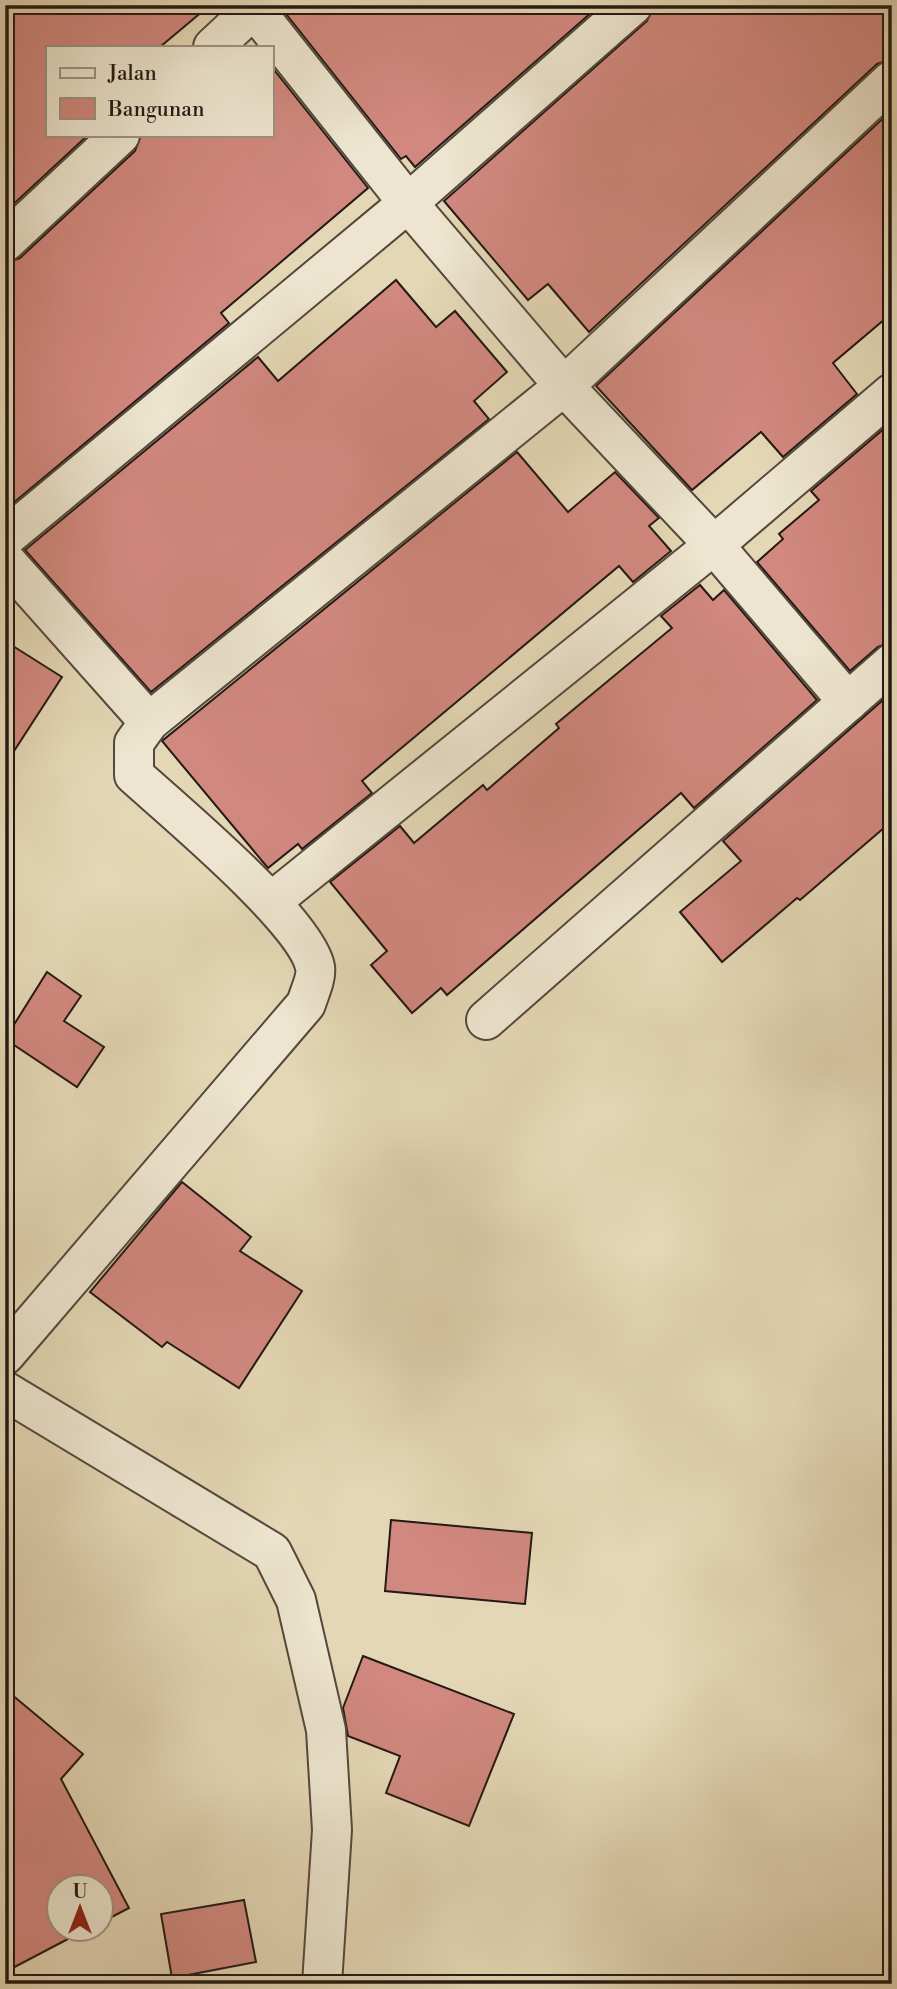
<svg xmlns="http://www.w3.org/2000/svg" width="897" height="1989" font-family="'Libre Bodoni',serif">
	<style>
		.building { fill: #d1887f; stroke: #241914; stroke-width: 2 }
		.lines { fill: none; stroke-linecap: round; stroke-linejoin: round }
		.minor-casing { stroke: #54483c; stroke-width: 42 }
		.minor { stroke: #ede5cf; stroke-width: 38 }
	</style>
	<rect width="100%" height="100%" fill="#e4d7b5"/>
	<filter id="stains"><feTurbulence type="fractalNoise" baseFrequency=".00286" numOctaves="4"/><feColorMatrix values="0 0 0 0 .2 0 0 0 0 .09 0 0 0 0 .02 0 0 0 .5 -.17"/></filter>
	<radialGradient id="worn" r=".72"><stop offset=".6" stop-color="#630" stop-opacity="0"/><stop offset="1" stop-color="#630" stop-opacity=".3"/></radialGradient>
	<g class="building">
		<path d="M5 5H210L160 47H47V135H88L5 212Z"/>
		<path d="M279 5H600L415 167 406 156 401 159Z"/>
		<path d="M654 5H892V59L877 64 589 332 548 284 528 300 444 201 647 21Z"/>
		<path d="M271 66 368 188 221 313 229 323 12 504 5 496V263L20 258 135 151 141 135H271Z"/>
		<path d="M892 110V313L833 363 857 394 783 457 761 432 692 490 596 386Z"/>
		<path d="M396 280 436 327 455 311 507 372 474 401 489 419 151 692 25 550 258 357 278 381Z"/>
		<path d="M886 427 892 434V642L878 647 850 671 757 562 783 539 779 534 819 500 811 491Z"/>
		<path d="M517 452 568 512 615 472 659 518 649 526 671 551 633 582 619 566 362 781 372 793 302 849 298 844 268 868 162 741Z"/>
		<path d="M700 585 713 600 724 590 817 700 694 808 681 793 447 995 441 988 412 1013 371 965 387 951 330 882 400 826 414 843 483 785 487 790 559 728 556 724 672 628 661 616Z"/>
		<path d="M5 641 62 677 5 765Z"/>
		<path d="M892 692V821L800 900 797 898 722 962 680 912 741 861 723 841Z"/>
		<path d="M47 972 81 996 64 1021 104 1047 77 1087 5 1039Z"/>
		<path d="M182 1182 251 1237 240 1251 302 1291 239 1388 167 1342 162 1347 90 1292Z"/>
		<path d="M391 1520 532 1533 525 1604 385 1591Z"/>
		<path d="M363 1656 514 1714 469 1826 386 1793 400 1756 348 1736 343 1708Z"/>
		<path d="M5 1689 83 1754 61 1779 129 1908 102 1922V1887H60V1929H87L5 1972Z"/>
		<path d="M244 1900 256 1962 172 1978 161 1914Z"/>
	</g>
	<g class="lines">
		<g class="minor-casing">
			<g id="minor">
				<path d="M254 9 408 203 564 386 714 545 848 702"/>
				<path d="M213 47 258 5"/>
				<path d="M5 242 120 135"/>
				<path d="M5 538 408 203 633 5"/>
				<path d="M5 560 149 722"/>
				<path d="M271 902 714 545 892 393"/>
				<path d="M486 1020 892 663"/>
				<path d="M5 1355 306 1004C309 994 317 977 315 967 306 921 174 811 134 775V743L149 722 564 386 892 80"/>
				<path d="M5 1391 272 1552 296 1600 326 1730 332 1830 322 1984"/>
			</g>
		</g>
		<use href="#minor" class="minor"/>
	</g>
	<rect width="897" height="1989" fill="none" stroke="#e4d7b5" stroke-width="28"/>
	<rect x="7" y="7" width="883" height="1975" fill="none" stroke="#241914" stroke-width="3.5"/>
	<rect x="14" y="14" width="869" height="1961" fill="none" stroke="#241914" stroke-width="2"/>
	<rect x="46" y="46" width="228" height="91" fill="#ede5cf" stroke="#9d9384" stroke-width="2"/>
	<rect x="60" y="68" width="35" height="10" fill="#ede5cf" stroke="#9d9384" stroke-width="2"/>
	<text x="108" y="80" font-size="21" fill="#241914">Jalan</text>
	<rect x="60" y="98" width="35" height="21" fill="#d1887f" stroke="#9d9384" stroke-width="2"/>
	<text x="108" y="116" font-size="21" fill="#241914">Bangunan</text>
	<g transform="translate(80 1908)"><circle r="33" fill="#ede5cf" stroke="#9d9384" stroke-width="2"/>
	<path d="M0-5L12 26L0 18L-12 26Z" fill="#8f2418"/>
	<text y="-10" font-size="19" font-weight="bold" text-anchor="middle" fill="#241914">U</text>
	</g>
	<rect width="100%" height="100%" filter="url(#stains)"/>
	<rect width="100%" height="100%" fill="url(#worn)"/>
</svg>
